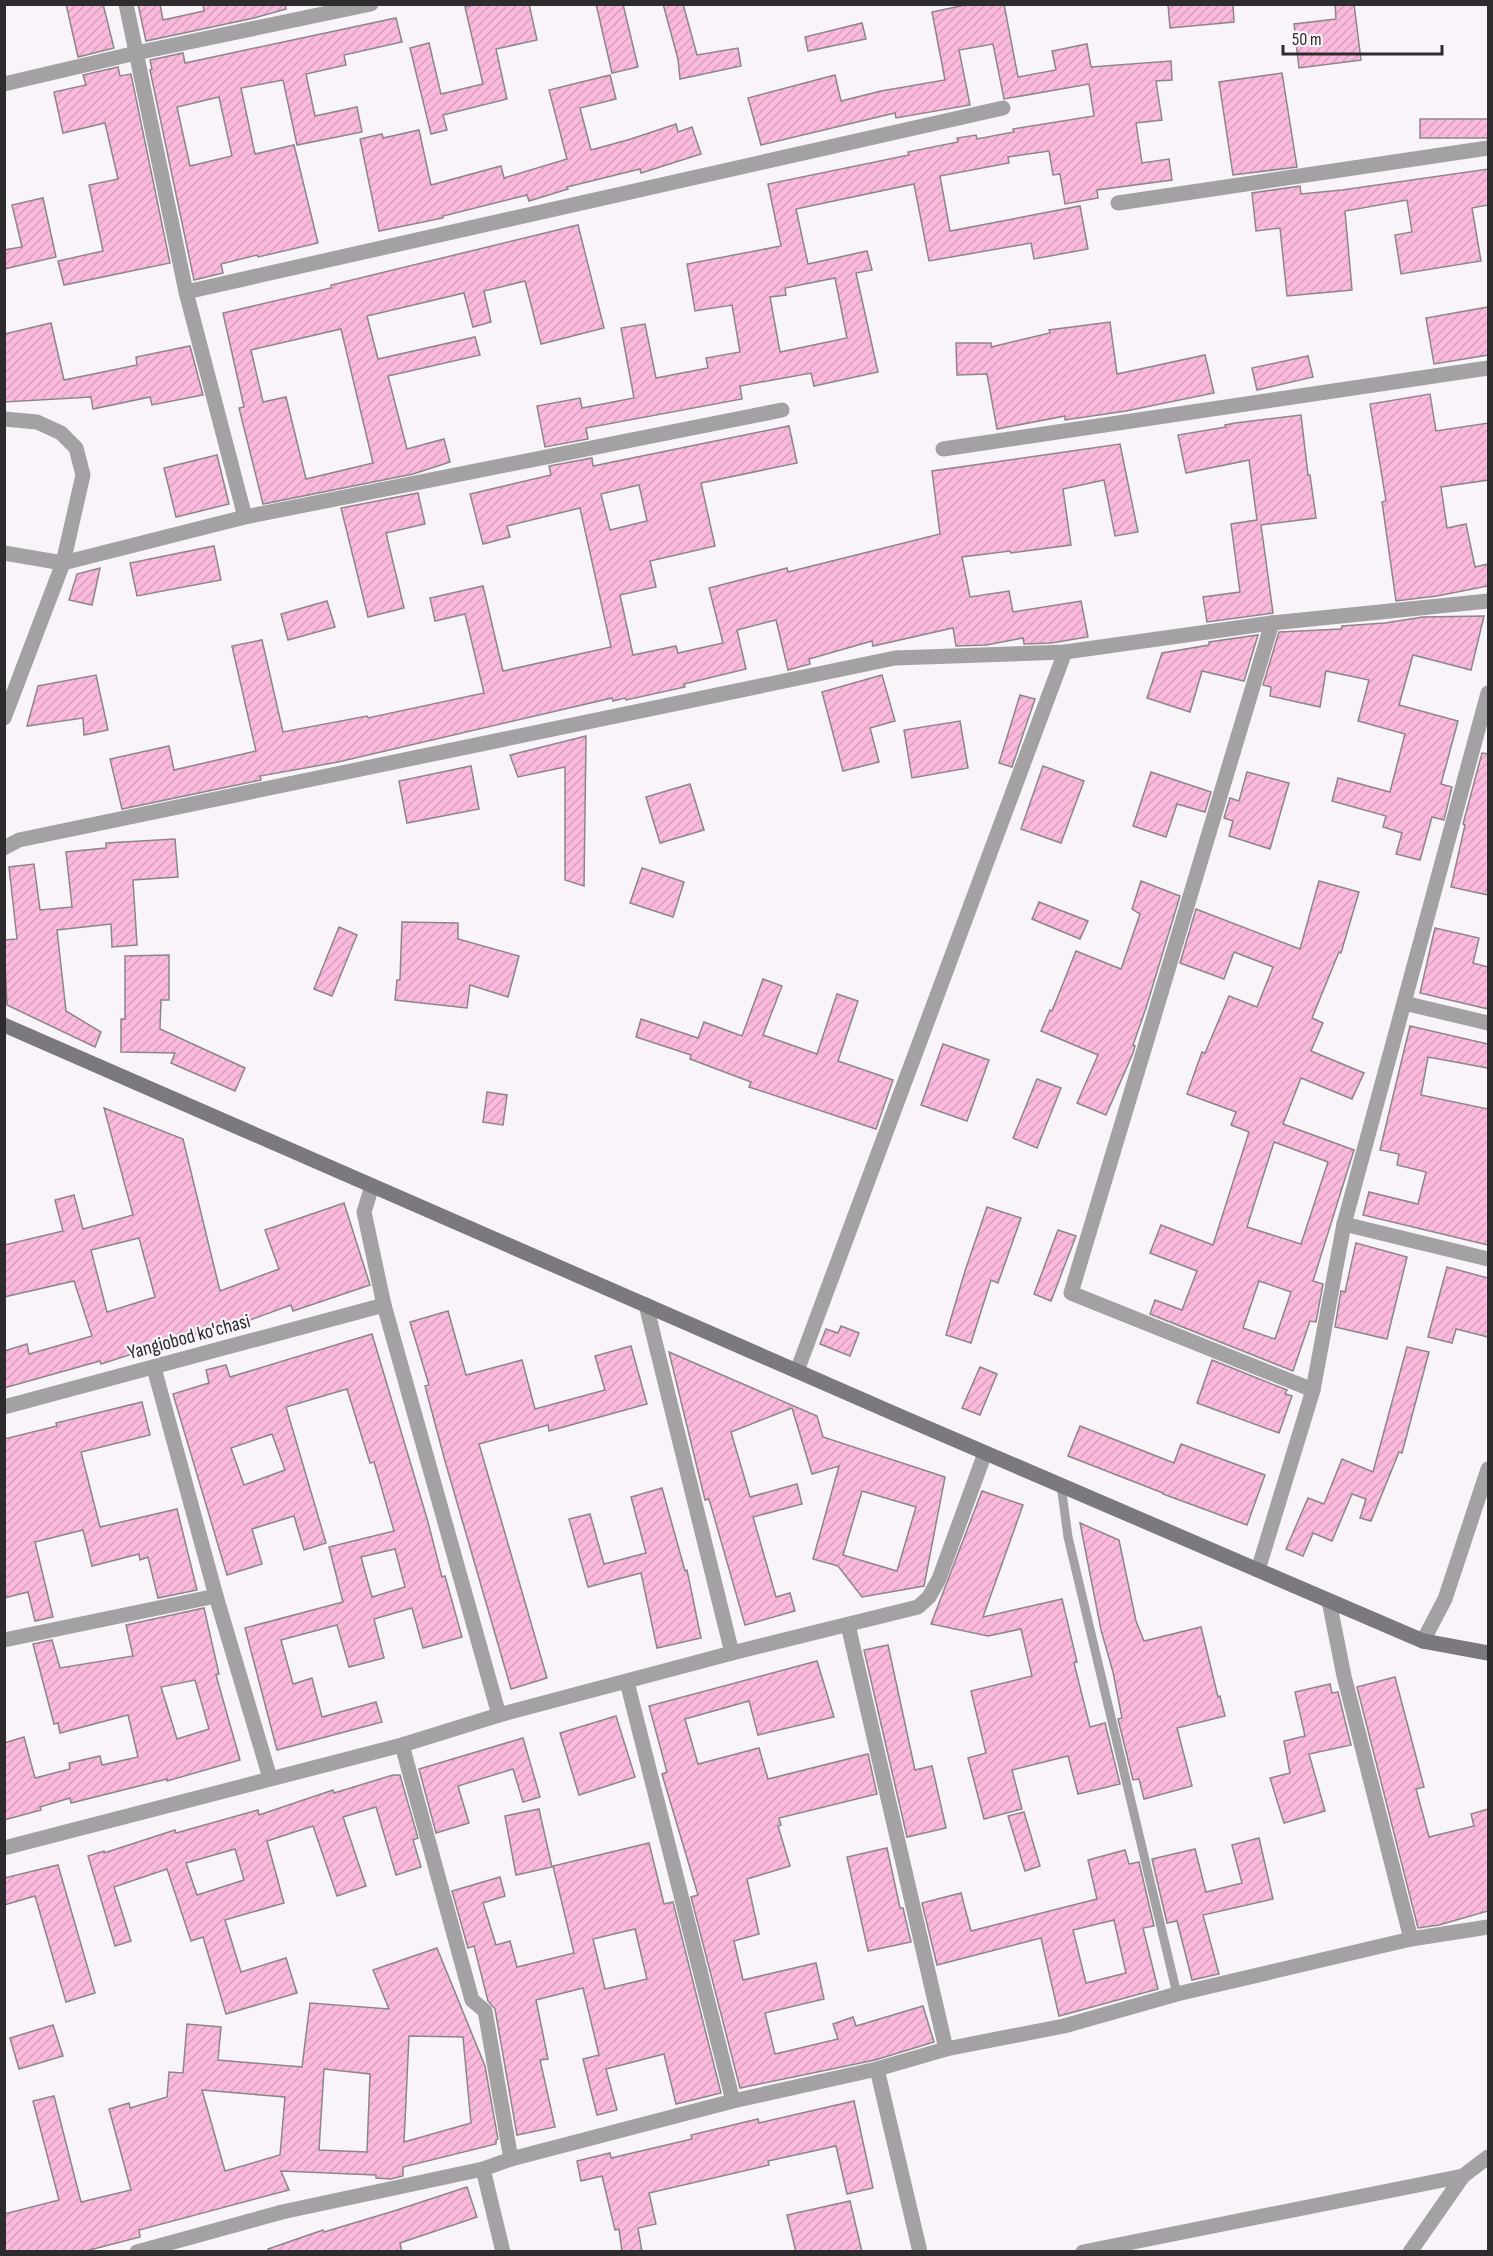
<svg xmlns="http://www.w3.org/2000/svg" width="1493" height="2256" font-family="'Sofia Sans Condensed',sans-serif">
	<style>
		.building { fill: url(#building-hatch); stroke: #8c8689; stroke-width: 1.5; fill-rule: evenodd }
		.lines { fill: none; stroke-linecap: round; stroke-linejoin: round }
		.lane { stroke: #a3a1a4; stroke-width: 9 }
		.street { stroke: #a3a1a4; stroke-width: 15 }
		.secondary { stroke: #7b797d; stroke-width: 15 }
		.labels { text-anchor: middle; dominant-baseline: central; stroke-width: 4.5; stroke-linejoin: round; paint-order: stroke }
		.street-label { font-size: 20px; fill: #2d2b2d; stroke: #f9f4f9 }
	</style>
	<defs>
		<pattern id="building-hatch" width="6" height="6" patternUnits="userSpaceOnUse" patternTransform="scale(1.5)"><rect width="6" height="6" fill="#fbbadd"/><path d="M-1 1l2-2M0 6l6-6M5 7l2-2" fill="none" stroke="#d7a0be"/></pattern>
	</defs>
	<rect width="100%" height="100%" fill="#f9f4f9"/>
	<g class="building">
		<path d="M66 4H103L114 48 78 57Z"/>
		<path d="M138 4H160L163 20 204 11 203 4H285L286 9 254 18 146 41Z"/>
		<path d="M476 4H529L537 40 496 49 507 99 443 115 447 130 431 134 410 48 429 43 441 94 483 84 465 7Z"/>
		<path d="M596 4H623L638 67 612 73Z"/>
		<path d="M663 4H683L697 55 738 48 741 66 680 79 678 59Z"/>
		<path d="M970 4H1004L1018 77 1056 70 1052 51 1087 44 1091 67 1171 61 1172 80 1156 81 1162 120 1136 123 1142 163 1169 159 1172 180 1097 190 1098 198 1065 204 1060 174 1053 175 1049 151 1008 157 1009 163 940 176 950 231 1080 206 1088 249 1034 259 1031 243 929 261 914 184 796 209 808 264 867 251 872 270 856 273 878 372 814 386 811 373 740 386 742 399 586 428 588 439 545 447 537 406 580 398 582 408 634 398 621 328 645 324 656 378 708 368 706 358 740 352 732 305 695 311 687 264 781 246 768 184 909 155 908 152 958 142 957 138 976 135 977 139 1014 132 1013 129 1094 116 1089 84 1004 99 993 44 959 50 970 105 896 118 895 113 761 145 748 98 835 75 841 101 881 91 945 80 932 12ZM835 278 847 338 780 352 770 297 786 295 785 288Z"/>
		<path d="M1168 4H1233L1234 22 1170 28Z"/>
		<path d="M1335 4H1354L1361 60 1299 68 1294 24 1336 19Z"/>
		<path d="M396 18 402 42 344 55 346 65 306 74 315 116 357 107 362 132 297 145 283 80 241 88 255 154 294 145 318 243 258 257 257 255 221 264 223 273 194 280 150 70 152 69 150 60 183 53 185 63ZM219 97 232 156 190 166 177 107Z"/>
		<path d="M862 23 866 39 808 51 805 37Z"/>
		<path d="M118 67 120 76 131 74 170 263 64 285 58 261 103 251 89 185 118 179 105 123 63 133 54 92 86 85 83 75Z"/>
		<path d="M1282 73 1297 167 1233 175 1219 82Z"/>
		<path d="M610 75 616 99 580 108 591 150 631 139 676 124 678 132 692 127 701 154 641 173 640 169 567 187 568 189 529 201 527 195 443 216V218L379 231 360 139 382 134 383 138 419 130 431 185 501 166 504 178 567 159 549 90Z"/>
		<rect x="1420" y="119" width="68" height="19"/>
		<path d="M1488 169V205L1472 208 1481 261 1401 274 1395 235 1412 232 1407 200 1345 211 1352 290 1287 296 1280 228 1256 231 1252 193 1300 186 1301 194 1342 190Z"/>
		<path d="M43 198 56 257 4 269V250L22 247 12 205Z"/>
		<path d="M578 225 604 328 541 344 525 281 484 291 491 322 473 327 464 293 367 316 378 359 475 337 480 355 388 376 407 449 444 439 450 462 413 474 263 504 239 408 244 407 223 313 331 288V285ZM341 329 373 463 306 479 286 397 263 402 251 350Z"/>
		<path d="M1488 307V355L1434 364 1426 318Z"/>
		<path d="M1110 322 1117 374 1205 355 1214 393 1126 411 1065 420V416L997 429 987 374 957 375 956 343H991V347L1050 333 1049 330Z"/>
		<path d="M51 323 64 380 137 365 136 357 190 346 203 395 152 405 150 397 93 409 91 397 4 402V334Z"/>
		<path d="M1308 356 1313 377 1257 390 1252 368Z"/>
		<path d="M1430 394 1436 431 1488 423V480L1441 487 1447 528 1466 524 1475 567 1488 564V586L1437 596 1396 601 1382 502 1386 501 1370 404Z"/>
		<path d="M1301 415 1308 475H1310L1316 518 1261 525 1273 613 1207 622 1203 597 1240 592 1231 524 1257 520 1249 460 1186 473 1178 435 1226 427 1225 425 1235 423Z"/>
		<path d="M789 426 797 463 701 483 715 546 650 561 656 587 620 595 633 655 676 646 678 653 723 643 709 588 787 568 788 572 940 534 932 471 1120 444 1138 532 1115 536 1104 480 1063 489 1071 545 1011 553 1010 551 962 557 970 597 1009 591 1013 612 1081 601 1088 637 1051 643 1024 644 1023 638 986 645 956 646 953 628 873 646 872 641 809 659 810 664 788 670 776 620 737 630 746 669 684 684 685 687 626 700 625 698 613 701 612 698 338 762 260 776 261 780 122 809 110 759 169 746 174 770 256 751 232 646 262 640 283 732 367 716 368 718 484 693 465 614 435 621 430 598 483 586 503 671 611 647 580 508 507 526 510 537 483 544 470 494 551 475 549 466 592 458 593 466ZM639 485 647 521 610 530 601 494Z"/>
		<path d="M217 455 229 504 176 517 164 468Z"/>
		<path d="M418 493 425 524 386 533 404 608 368 617 341 508Z"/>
		<path d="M214 546 221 580 137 596 130 563Z"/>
		<path d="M100 568 92 605 69 600 77 574Z"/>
		<path d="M327 601 335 627 288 640 281 614Z"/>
		<path d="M1484 616 1471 670 1413 655 1399 705 1458 721 1441 784 1452 787 1444 820 1432 817 1420 860 1396 854 1402 833 1383 827 1386 816 1332 801 1338 778 1390 792 1405 734 1358 721 1369 680 1326 671 1320 707 1270 696 1271 687 1263 685 1279 632 1341 629 1342 626 1385 623 1423 617Z"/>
		<path d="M1258 635 1244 681 1202 671 1190 712 1147 698 1162 653 1209 645V642Z"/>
		<path d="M96 675 108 730 84 735 83 718 27 726 38 686Z"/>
		<path d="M882 675 895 721 870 728 879 762 843 771 822 692Z"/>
		<path d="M1020 695 1035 699 1012 767 999 763Z"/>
		<path d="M960 721 968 768 912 778 904 730Z"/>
		<path d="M586 736 584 886 565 880V767L518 777 510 755Z"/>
		<path d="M1482 753 1488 754V895L1451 887 1465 825 1463 824Z"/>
		<path d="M471 766 479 809 407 823 399 781Z"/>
		<path d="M1043 766 1084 781 1061 843 1021 829Z"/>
		<path d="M1151 772 1211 792 1205 812 1177 804 1166 837 1133 826Z"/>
		<path d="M1247 772 1289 783 1270 849 1229 836 1233 821 1224 818 1230 798 1239 801Z"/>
		<path d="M690 784 704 830 660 843 646 797Z"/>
		<path d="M175 839 178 877 133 880 137 945 112 947 111 924 57 930 66 1011 101 1032 95 1047 7 1005 4 940 17 939 9 867 34 864 40 910 72 907 66 852 106 848V843Z"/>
		<path d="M642 868 684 882 673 917 630 903Z"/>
		<path d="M1141 881 1180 896 1146 1008 1133 1045 1135 1046 1133 1053 1106 1115 1077 1103 1098 1055 1041 1031 1050 1010 1052 1011 1076 951 1121 969 1140 914 1132 909Z"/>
		<path d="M1319 881 1359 892 1341 953 1339 952 1312 1018 1323 1023 1311 1051 1364 1073 1352 1099 1301 1078 1283 1124 1354 1150 1313 1281 1323 1284 1316 1322 1310 1321 1293 1371 1150 1314 1155 1300 1182 1310 1197 1271 1150 1253 1161 1225 1213 1245 1249 1132 1231 1125 1236 1112 1187 1094 1202 1052 1205 1053 1229 996 1257 1007 1273 967 1234 952 1224 979 1180 963 1196 909 1300 949ZM1274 1142 1328 1162 1301 1244 1247 1227ZM1259 1281 1291 1292 1275 1339 1243 1328Z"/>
		<path d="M1039 902 1088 921 1080 939 1032 919Z"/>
		<path d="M402 922 458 923V939L519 956 508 997 470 985 467 1008 395 1000 397 980H400Z"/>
		<path d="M339 927 357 935 332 996 314 989Z"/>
		<path d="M1435 928 1479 938 1473 963 1488 967V1009L1420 993Z"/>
		<path d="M169 955V1000H161L160 1029 245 1068 235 1091 171 1063 175 1053 121 1052V1019H125V956Z"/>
		<path d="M763 979 782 986 763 1035 817 1054 837 994 858 1001 838 1061 893 1080 876 1129 749 1087 751 1082 690 1059 691 1055 636 1037 641 1019 698 1038 704 1022 742 1036Z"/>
		<path d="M1410 1026 1488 1044V1068L1428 1057 1421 1095 1488 1109V1245L1363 1215 1369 1192 1418 1204 1426 1172 1397 1165 1399 1154 1380 1150Z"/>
		<path d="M943 1044 989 1060 967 1121 921 1105Z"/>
		<path d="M1037 1079 1061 1088 1037 1148 1013 1138Z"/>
		<path d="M487 1092 507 1095 503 1125 483 1122Z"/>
		<path d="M104 1108 183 1139 220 1291 279 1269 265 1230 344 1203 370 1285 293 1311 291 1305 239 1324 238 1322 160 1344V1345L101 1364 100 1361 4 1388V1351L27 1344 29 1354 92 1336 74 1281 4 1297V1245L63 1231 55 1200 74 1195 83 1229 133 1215ZM139 1238 155 1297 107 1312 91 1250Z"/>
		<path d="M987 1207 1021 1218 998 1283 991 1280 971 1343 946 1335 965 1271Z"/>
		<path d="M1058 1230 1076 1236 1051 1301 1034 1294Z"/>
		<path d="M1356 1243 1407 1257 1387 1339 1335 1327 1341 1291 1345 1292Z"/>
		<path d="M1447 1267 1488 1278V1337L1456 1329 1452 1343 1428 1337Z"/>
		<path d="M448 1311 466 1375 522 1360 535 1409 605 1390 595 1356 631 1346 647 1404 549 1431 548 1425 479 1444 547 1678 511 1689 445 1461 425 1386 429 1385 410 1322Z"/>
		<path d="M841 1326 859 1333 850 1356 820 1344 826 1329 838 1333Z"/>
		<path d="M372 1334 428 1522 442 1577 445 1576 462 1637 423 1648 412 1608 374 1619 384 1658 349 1667 337 1625 281 1640 293 1684 312 1678 322 1717 376 1702 382 1722 277 1750 245 1628 343 1602 329 1547 394 1531 374 1462 370 1463 347 1389 286 1407 326 1543 304 1550 294 1516 252 1529 262 1564 227 1575 173 1394 209 1383 206 1370 226 1365 230 1377ZM272 1434 285 1470 244 1485 231 1448ZM395 1549 405 1587 372 1597 361 1557Z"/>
		<path d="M1407 1347 1429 1352 1402 1453 1399 1452 1371 1521 1360 1518 1366 1499 1352 1494 1332 1541 1313 1533 1303 1556 1286 1549 1308 1498 1324 1504 1342 1459 1373 1472Z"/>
		<path d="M669 1352 817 1416 823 1437 945 1477 924 1586 862 1597 838 1566 813 1559 839 1466 812 1474 792 1408 731 1432 750 1497 797 1484 802 1504 753 1517 776 1597 790 1593 795 1611 745 1625 709 1499 705 1500ZM862 1491 916 1507 897 1571 843 1555Z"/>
		<path d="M1212 1360 1287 1390 1285 1394 1292 1396 1279 1433 1197 1403Z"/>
		<path d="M980 1367 997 1374 980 1415 962 1408Z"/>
		<path d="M142 1402 150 1435 81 1452 100 1527 177 1509 197 1590 158 1598 148 1557 140 1560 139 1554 92 1566 83 1530 35 1542 53 1617 35 1621 28 1592 4 1598V1439L57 1426 56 1423Z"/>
		<path d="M1080 1426 1174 1463 1181 1444 1265 1475 1247 1525 1163 1494V1493L1068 1456Z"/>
		<path d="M662 1488 685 1571 687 1570 701 1638 657 1648 641 1573 588 1587 569 1519 590 1514 604 1564 646 1553 631 1497Z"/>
		<path d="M982 1491 1023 1505 983 1617 1062 1599 1077 1662 1074 1663 1090 1727 1105 1723 1120 1784 1078 1794 1068 1756 1012 1770 1022 1809 984 1819 968 1758 986 1753 971 1691 1032 1676 1021 1629 988 1636 931 1624Z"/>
		<path d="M1080 1523 1119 1540 1136 1621 1144 1641 1201 1627 1218 1697 1220 1696 1225 1716 1177 1728 1192 1786 1144 1799 1139 1779 1133 1780 1118 1719 1122 1718 1113 1672 1101 1630Z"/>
		<path d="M204 1608 219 1674 216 1675 240 1760 167 1781V1779L71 1803 70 1798 40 1807 41 1810 4 1820V1743L24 1737 35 1778 70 1769 69 1763 100 1756 102 1765 138 1757 128 1715 60 1733 58 1723 54 1724 33 1644 52 1640 60 1668 133 1656 126 1625ZM195 1680 209 1729 177 1739 161 1687Z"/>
		<path d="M888 1645 915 1770 932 1766 946 1828 907 1837 864 1650Z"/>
		<path d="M817 1661 834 1717 758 1735 749 1701 685 1719 698 1764 759 1748 768 1779 868 1754 877 1794 779 1818 781 1825 778 1826 790 1866 747 1879 759 1934 734 1941 743 1980 816 1963 824 1999 765 2013 775 2054 838 2039 833 2024 853 2017 856 2026 923 2006 934 2042 875 2060 740 2088 691 1897 698 1895 662 1774 667 1772 649 1706Z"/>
		<path d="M1395 1677 1424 1787 1416 1789 1429 1837 1474 1826 1471 1814 1488 1809V1911L1439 1925 1418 1928 1357 1687Z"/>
		<path d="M1330 1684 1332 1693 1338 1692 1351 1745 1309 1754 1325 1811 1284 1823 1270 1778 1290 1773 1284 1741 1305 1736 1295 1692Z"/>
		<path d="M616 1716 635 1777 579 1795 560 1733Z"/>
		<path d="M523 1738 540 1797 523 1802 513 1769 458 1786 469 1823 436 1833 419 1769Z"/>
		<path d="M393 1775H400L418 1838 413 1840 421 1867 396 1875 376 1807 343 1817 366 1886 337 1896 313 1826 267 1841 284 1903 225 1920 241 1972 286 1958 297 1993 226 2014 203 1937 191 1941 167 1869 114 1887 131 1941 115 1946 88 1856 104 1851V1853L175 1830 176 1833 258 1810 259 1815 333 1790 334 1793ZM235 1849 244 1880 197 1895 186 1863Z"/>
		<path d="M539 1809 552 1867 516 1875 505 1816Z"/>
		<path d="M1024 1812 1040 1866 1025 1871 1008 1816Z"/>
		<path d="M1259 1838 1273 1899 1203 1915 1219 1974 1192 1980 1177 1921 1167 1923 1152 1859 1195 1849 1206 1892 1242 1883 1232 1845Z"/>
		<path d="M649 1843 664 1904 673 1902 721 2093 676 2104 664 2054 606 2069 617 2110 597 2115 583 2059 599 2055 583 1988 536 2000 548 2059 540 2060 555 2127 517 2135 495 2009 488 2001 474 1946 468 1948 452 1891 500 1877 505 1896 483 1903 496 1945 510 1941 517 1967 574 1953 553 1866ZM635 1929 647 1979 605 1989 593 1939Z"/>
		<path d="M887 1848 900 1908H903L911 1942 868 1951 847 1857Z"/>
		<path d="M1125 1850 1129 1864 1139 1862 1154 1926 1143 1928 1158 1989 1059 2016 1041 1938 937 1965 922 1903 961 1893 971 1931 1097 1899 1088 1860ZM1114 1920 1126 1973 1086 1983 1073 1930Z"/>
		<path d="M58 1865 95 1993 66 2002 35 1896 4 1905V1878Z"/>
		<path d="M437 1948 485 2066 498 2139 496 2140V2144L403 2167V2176L391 2179 376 2178V2175L281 2171 289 2190 139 2230 140 2237 82 2252H4V2214L59 2200 33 2101 54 2096 81 2202 131 2190 109 2109 129 2103 130 2108 167 2097 169 2072 183 2073 187 2024 221 2027 218 2060 302 2067 310 2003 389 2009 373 1970ZM409 2036 463 2037 471 2123 404 2142ZM324 2069 370 2074 367 2152 319 2150ZM202 2090 285 2097 280 2155 225 2171Z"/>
		<path d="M53 2025 63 2056 19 2069 10 2038Z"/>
		<path d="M854 2101 873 2188 847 2194 836 2146 768 2161 769 2165 649 2193 656 2224 638 2228 642 2252H622L619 2229 615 2230 602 2176 581 2181 577 2161 610 2153 611 2158 692 2139 691 2135 758 2119 759 2123Z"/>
		<path d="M467 2187 477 2217 400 2243 402 2252H269L268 2249 323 2230 324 2232 397 2210Z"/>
		<path d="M850 2201 862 2252H796L787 2215Z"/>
	</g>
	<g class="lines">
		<path class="lane" d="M1061 1485 1068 1537 1177 1994"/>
		<g class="street">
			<path d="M126 4 186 292 245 517"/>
			<path d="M4 84 136 53 371 4"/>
			<path d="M1118 203 1488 148"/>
			<path d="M186 292 1003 108"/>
			<path d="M4 419 37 422 61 433 76 448 83 475 63 563 4 718"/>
			<path d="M943 449 1488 368"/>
			<path d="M4 553 63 563 245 517 782 410"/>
			<path d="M1272 623 1071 1293 1313 1390"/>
			<path d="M4 848 19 840 895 658 1065 652 1272 623 1488 601"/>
			<path d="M1404 1003 1488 1023"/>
			<path d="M372 1186 364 1212 384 1305 499 1715"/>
			<path d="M1344 1224 1488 1259"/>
			<path d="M646 1305 732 1653"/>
			<path d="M154 1368 216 1596 270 1778"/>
			<path d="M797 1371 1065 652"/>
			<path d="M4 1407 384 1305"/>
			<path d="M1258 1570 1313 1390 1344 1224 1488 693"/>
			<path d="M1329 1601 1344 1676 1411 1939"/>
			<path d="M848 1625 946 2049"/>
			<path d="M4 1640 216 1596"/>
			<path d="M1423 1641 1445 1599 1488 1469"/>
			<path d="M627 1682 733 2101"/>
			<path d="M402 1745 472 2000 485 2011 511 2159"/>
			<path d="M4 1848 402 1745 499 1715 732 1653 918 1607 929 1597 939 1579 985 1453"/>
			<path d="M877 2069 920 2252"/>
			<path d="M483 2169 503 2252"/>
			<path d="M137 2252 282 2212 483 2169 511 2159 733 2101 877 2069 946 2049 1064 2026 1177 1994 1411 1939 1488 1927"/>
			<path d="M1083 2252 1463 2176 1488 2157"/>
			<path d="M1410 2252 1463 2176"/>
		</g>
		<path class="secondary" d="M4 1025 902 1417 1423 1641 1488 1653"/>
	</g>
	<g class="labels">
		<g class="street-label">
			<text transform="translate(189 1337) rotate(-15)">Yangiobod ko'chasi</text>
		</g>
	</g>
	<rect width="1493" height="2256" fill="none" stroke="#2d2b2d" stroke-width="12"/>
	<path d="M1283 45v9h159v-9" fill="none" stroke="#2d2b2d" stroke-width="3"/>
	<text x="1292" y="45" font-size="18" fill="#2d2b2d" stroke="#f9f4f9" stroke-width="4.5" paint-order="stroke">50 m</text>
</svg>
